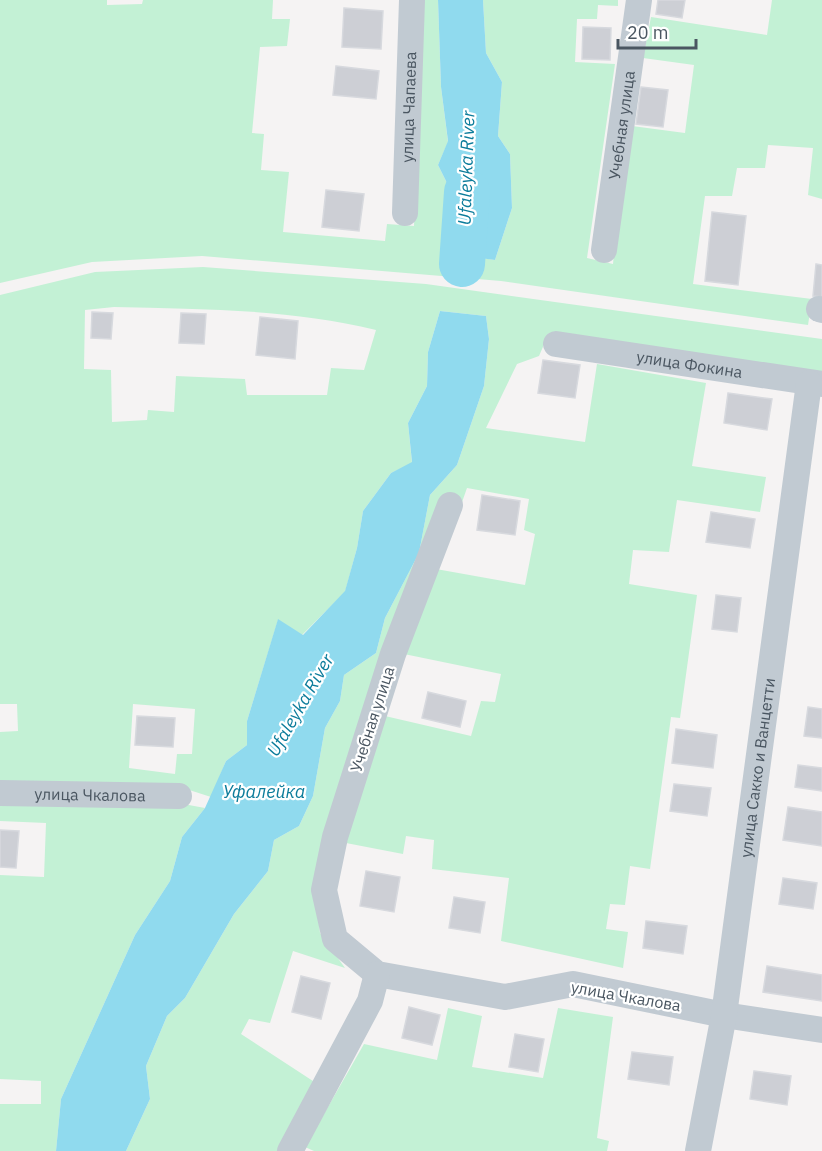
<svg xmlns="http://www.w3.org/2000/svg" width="822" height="1151" font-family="'IBM Plex Sans',sans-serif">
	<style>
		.green { fill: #c3f1d5; fill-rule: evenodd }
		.water { fill: #90daee }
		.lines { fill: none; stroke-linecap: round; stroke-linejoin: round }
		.river { stroke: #90daee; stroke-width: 46 }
		.building { fill: #cdcfd5; stroke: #d7d9de; stroke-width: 1.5 }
		.minor { stroke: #c1cad2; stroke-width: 26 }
		.labels { text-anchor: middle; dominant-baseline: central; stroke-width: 4.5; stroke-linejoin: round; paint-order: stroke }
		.street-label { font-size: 16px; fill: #4a5661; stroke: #fff }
		.water-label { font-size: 18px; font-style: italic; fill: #0c7c9b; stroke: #fff }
	</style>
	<rect width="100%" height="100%" fill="#f5f3f3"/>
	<g class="green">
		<path d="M0 0H107V5L142 4 143 0H273L272 19H290L287 46 260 47 252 133 264 134 261 170 289 172 283 232 385 241 387 224 414 226 422 0H438L441 87 448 142 438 165 453 195 449 253 495 260 512 208 510 154 498 136 502 82 486 53 483 0H618V6L598 5 597 19H577L575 62 615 64 587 258 613 264 619 198 632 126 685 133 694 65 643 58 651 17 767 35 772 0H822V199L808 195 813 148 768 145 765 168H737L732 196H705L693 284 812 299 808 325 501 281 202 256 92 262 0 283Z"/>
		<path d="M203 267 426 284 822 339V375L549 333 539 356 517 364 486 428 585 442 597 364 706 383 692 466 766 477 760 512 677 500 669 552 633 550 629 584 697 595 680 718 671 717 650 869 630 866 625 905 610 904 606 929 628 932 623 968 501 941 509 878 432 869 434 840 406 836 403 854 346 843 385 716 471 736 481 701 495 702 501 674 404 654 436 569 525 585 535 534 524 530 529 499 467 488 461 505 443 502 387 649 326 833 315 889 320 933 345 968 293 951 270 1023 249 1019 241 1034 316 1083 279 1151H126L150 1099 146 1066 167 1016 185 998 234 914 268 871 274 840 299 826 313 796 325 728 340 701 344 675 376 653 385 618 419 553 430 495 457 465 484 386 489 339 486 316 440 311 428 352 427 386 408 423 412 463 391 473 363 511 357 548 345 592 302 635 278 620 247 721V745L226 761 211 797 180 787 0 785V732L18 731 17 704H0V295L95 272ZM114 307C202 309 290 309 376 330L364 370 331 368 327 395H247L245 379 176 376 174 412 148 410 147 420 112 422 111 370 84 369 85 310ZM133 704 195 709 192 754H177L175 774 129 768Z"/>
		<path d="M0 802 178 803 205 808 182 837 170 881 135 935 61 1099 56 1151H0V1104H41V1081L0 1079V875L44 877 46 823 0 821Z"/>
		<path d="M448 1008 482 1016 472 1067 543 1078 558 1008 613 1017 597 1138 609 1141 607 1151H314L305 1147 364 1044 437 1060Z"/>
	</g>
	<g class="water">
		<path d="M438 0H483L486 53 502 82 498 136 510 154 512 208 495 260 449 254 453 195 438 165 448 141 441 87Z"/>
		<path d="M440 311 486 316 489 339 484 386 457 465 430 495 419 553 385 618 376 653 344 675 340 701 325 728 313 796 299 826 274 840 268 871 234 914 185 998 167 1016 146 1066 150 1099 126 1151H56L61 1099 135 935 170 881 182 837 205 808 226 761 247 745V721L278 619 303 635 345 591 357 548 363 511 391 473 412 462 408 423 427 386 428 352Z"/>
	</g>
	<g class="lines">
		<path class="river" d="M462 264 467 192"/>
	</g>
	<g class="building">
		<path d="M658 0H685L682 18 656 14Z"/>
		<path d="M344 8 383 11 381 49 342 47Z"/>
		<path d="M583 27 611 28 610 60 582 59Z"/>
		<path d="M336 66 379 71 376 99 333 95Z"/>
		<path d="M641 87 668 90 663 127 636 124Z"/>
		<path d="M326 190 364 194 359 231 322 227Z"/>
		<path d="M712 212 746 216 738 285 705 281Z"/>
		<path d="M816 264 822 265V297L813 296Z"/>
		<path d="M92 312 113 313 111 339 91 338Z"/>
		<path d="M181 313 206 314 204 344 179 343Z"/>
		<path d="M260 317 298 321 295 359 256 355Z"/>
		<path d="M543 360 580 365 575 398 538 393Z"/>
		<path d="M728 393 772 399 767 430 724 423Z"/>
		<path d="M482 495 520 501 515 535 477 530Z"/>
		<path d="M711 512 755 519 750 548 706 542Z"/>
		<path d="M716 595 741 598 737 632 712 629Z"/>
		<path d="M428 692 466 701 460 727 422 718Z"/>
		<path d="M808 707 822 709V738L804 736Z"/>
		<path d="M137 716 175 718 173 747 135 745Z"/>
		<path d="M676 729 717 735 713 768 672 763Z"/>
		<path d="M798 765 822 768V791L795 787Z"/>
		<path d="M674 784 711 788 707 816 670 811Z"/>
		<path d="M788 807 822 812V846L783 840Z"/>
		<path d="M0 830 19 831 16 868 0 867Z"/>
		<path d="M366 871 400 877 394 912 360 906Z"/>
		<path d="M783 878 817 883 813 909 779 904Z"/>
		<path d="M454 897 485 902 480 933 449 928Z"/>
		<path d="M646 921 687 926 683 954 643 948Z"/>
		<path d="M767 966 822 975V1001L763 992Z"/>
		<path d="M301 976 330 983 321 1019 292 1012Z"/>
		<path d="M409 1007 440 1015 432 1045 402 1038Z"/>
		<path d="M515 1034 544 1039 538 1072 509 1067Z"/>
		<path d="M632 1052 673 1057 669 1085 628 1079Z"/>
		<path d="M754 1071 791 1076 787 1105 750 1099Z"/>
	</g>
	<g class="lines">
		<g class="minor">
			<path id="s1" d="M405 213 412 0"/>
			<path id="s2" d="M604 250 639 0"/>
			<path d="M819 309 822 310"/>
			<path id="s3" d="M556 344 822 384"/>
			<path d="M450 505 393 654 335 837 324 890 335 939 377 974 505 997 573 984 724 1015 822 1030"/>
			<path id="s4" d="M0 793 179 796"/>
			<path d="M290 1151 370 1001 377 974"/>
			<path id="s5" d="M698 1151 724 1015 809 383"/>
		</g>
	</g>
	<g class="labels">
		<g class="street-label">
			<text stroke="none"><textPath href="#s1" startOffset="106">улица Чапаева</textPath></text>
			<text stroke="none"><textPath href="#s2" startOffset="126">Учебная улица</textPath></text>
			<text stroke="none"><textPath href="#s3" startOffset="135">улица Фокина</textPath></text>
			<text transform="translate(372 719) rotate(-72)">Учебная улица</text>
			<text stroke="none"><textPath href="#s5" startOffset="388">улица Сакко и Ванцетти</textPath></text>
			<text stroke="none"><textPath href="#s4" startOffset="90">улица Чкалова</textPath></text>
			<text transform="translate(626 996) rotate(10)">улица Чкалова</text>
		</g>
		<g class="water-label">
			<text transform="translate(466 168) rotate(-88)">Ufaleyka River</text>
			<text transform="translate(300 705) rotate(-60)">Ufaleyka River</text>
			<text x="264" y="791">Уфалейка</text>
		</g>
	</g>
	<path d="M618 39v9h78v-9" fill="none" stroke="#4a5661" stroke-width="3"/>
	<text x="627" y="39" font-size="18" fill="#4a5661" stroke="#ffffff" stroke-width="4.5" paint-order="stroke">20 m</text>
</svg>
